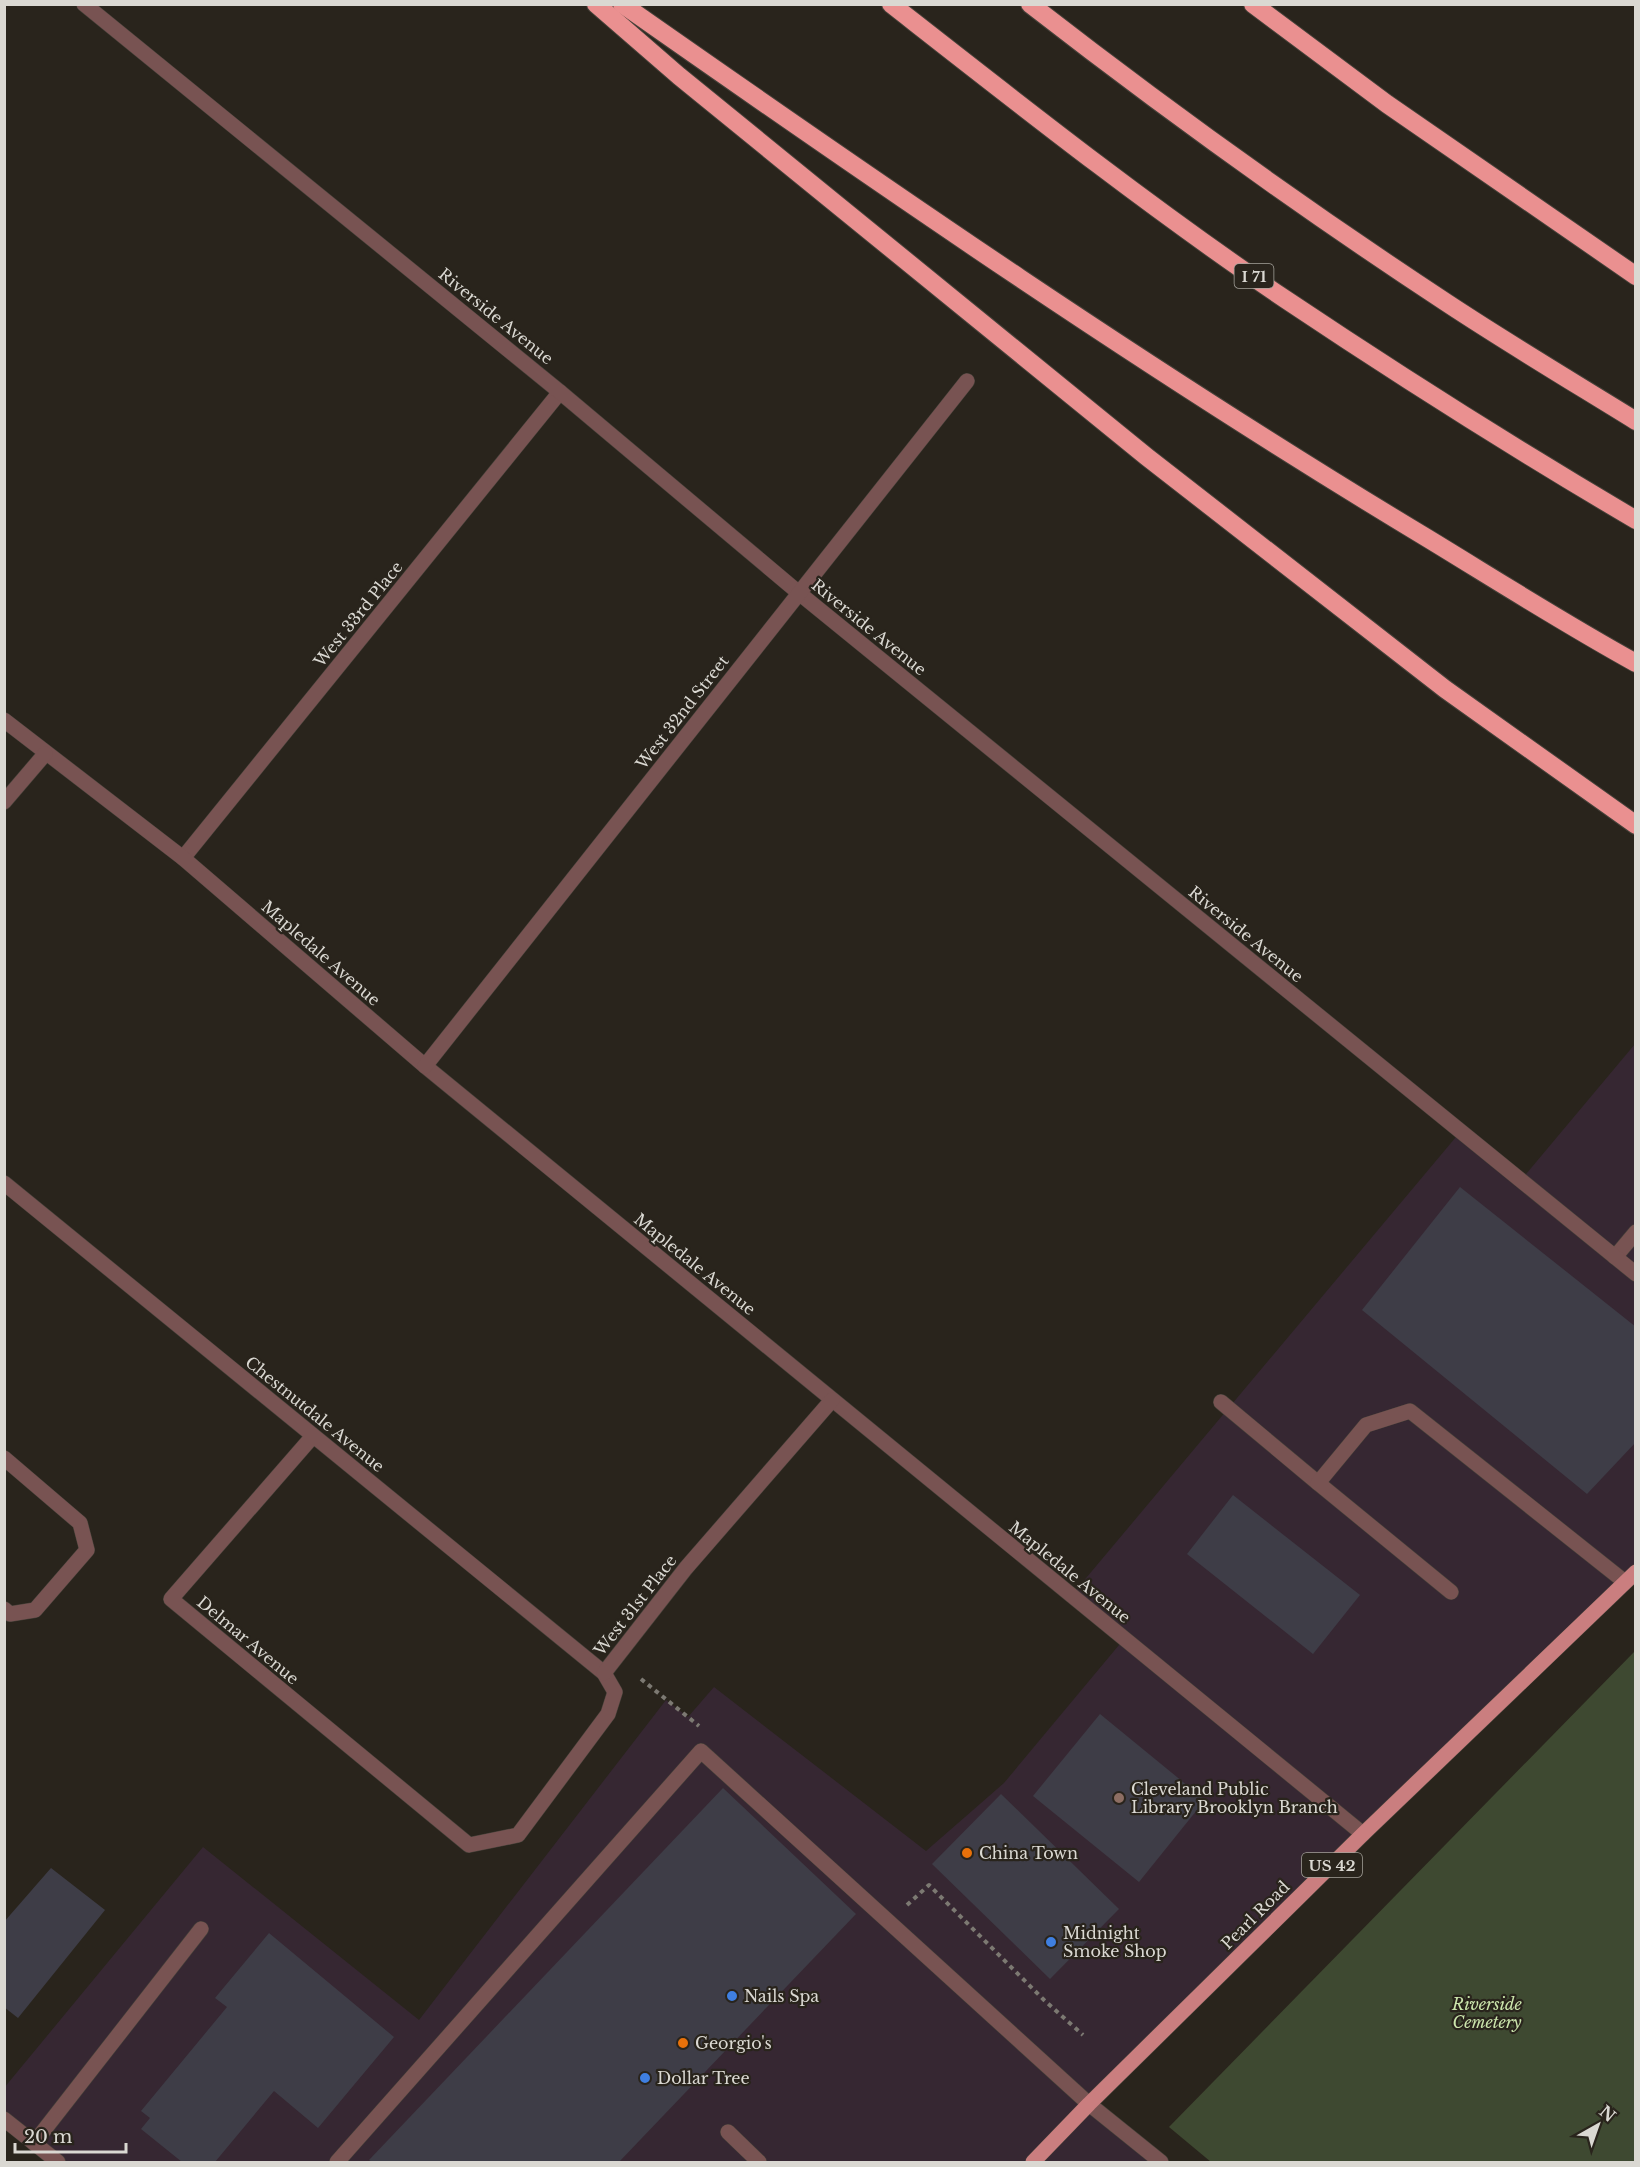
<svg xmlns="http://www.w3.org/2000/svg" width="1640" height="2167" font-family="'Libre Baskerville',serif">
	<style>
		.commercial { fill: #362732 }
		.green { fill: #3e4931 }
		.building { fill: #3e3d47 }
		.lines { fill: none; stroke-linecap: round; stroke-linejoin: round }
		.lane-casing { stroke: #454139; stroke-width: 16 }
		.street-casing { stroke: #454139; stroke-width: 16 }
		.primary-casing { stroke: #454139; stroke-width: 16 }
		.highway-casing { stroke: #454139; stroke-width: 20 }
		.path { stroke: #7c7972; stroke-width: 4; stroke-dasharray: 4.5 4.5; stroke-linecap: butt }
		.lane { stroke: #785352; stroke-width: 15 }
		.street { stroke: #785352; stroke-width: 15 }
		.primary { stroke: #ca7e7f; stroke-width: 15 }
		.highway { stroke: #ea9090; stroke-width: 18 }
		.education-dot { fill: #8d6e63; stroke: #29241c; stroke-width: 2 }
		.food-dot { fill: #e8710a; stroke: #29241c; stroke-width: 2 }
		.shop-dot { fill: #3f7fe0; stroke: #29241c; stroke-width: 2 }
		.labels { text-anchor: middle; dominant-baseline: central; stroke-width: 4.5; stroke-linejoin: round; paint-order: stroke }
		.shield { fill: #29241c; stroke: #a5a29b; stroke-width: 1.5 }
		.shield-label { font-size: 15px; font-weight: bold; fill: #dad8d2 }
		.street-label { font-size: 16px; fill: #dad8d2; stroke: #29241c }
		.poi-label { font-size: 16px; fill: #dad8d2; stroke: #29241c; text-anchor: start }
		.park-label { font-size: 16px; font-style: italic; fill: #cbe5ac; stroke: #29241c }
	</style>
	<rect width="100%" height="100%" fill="#29241c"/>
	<path class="commercial" d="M1635 1044V1572L1089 2103 1161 2162H58L5 2119 4 2088 203 1847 419 2020 666 1700 688 1717 714 1687 926 1851 1004 1783 1124 1639 1071 1596 1461 1131 1521 1180Z"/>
	<path class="green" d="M1635 1651V2162H1211L1169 2127Z"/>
	<g class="building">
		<path d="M1460 1187 1636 1327V1442L1587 1494 1362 1310Z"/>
		<path d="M1233 1495 1360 1595 1313 1654 1187 1554Z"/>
		<path d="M1100 1714 1205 1800 1139 1882 1033 1796Z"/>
		<path d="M723 1788 856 1914 619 2162H372L369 2160Z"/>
		<path d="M1001 1794 1119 1909 1050 1979 932 1864Z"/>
		<path d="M51 1868 105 1910 18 2018 4 2007V1922Z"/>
		<path d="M269 1933 394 2037 318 2128 274 2091 215 2162 200 2161 198 2162H182L141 2129 150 2118 141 2111 227 2007 215 1998Z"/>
	</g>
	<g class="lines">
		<g class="lane-casing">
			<g id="lane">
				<path d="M183 858 560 392"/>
				<path d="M1615 1257 1636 1232"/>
				<path d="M1221 1402 1318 1483"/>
				<path d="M4 1458 80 1523 87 1550 35 1610 10 1614 4 1609"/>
				<path d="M1451 1592 1318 1483 1366 1425 1410 1411 1625 1582"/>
				<path d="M728 2132 759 2162"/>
				<path d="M34 2143 201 1929"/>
				<path d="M337 2162 701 1751 1089 2104"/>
			</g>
		</g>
		<g class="street-casing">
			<g id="street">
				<path d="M84 4 560 392 799 593 1636 1274"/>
				<path d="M4 720 183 858 425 1066 1363 1834"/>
				<path d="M4 802 45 754"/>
				<path d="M425 1066 967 381"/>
				<path d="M4 1183 604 1673 615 1692 608 1714 518 1835 469 1845 171 1599 313 1436"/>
				<path d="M604 1673 686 1568 832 1400"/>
				<path d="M1089 2104 1161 2162"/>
				<path d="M4 2119 58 2162"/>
			</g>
		</g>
		<g class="primary-casing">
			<path id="primary" d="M1033 2162 1089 2104 1363 1834 1636 1572"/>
		</g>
		<g class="highway-casing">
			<g id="highway">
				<path d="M596 4 679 76 1147 457 1445 689 1636 825"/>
				<path d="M622 4C886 189 1151 372 1427 538 1496 580 1565 624 1636 663"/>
				<path d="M891 4C1020 105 1149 207 1285 299 1400 376 1517 450 1636 520"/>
				<path d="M1030 4C1165 109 1304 209 1447 303 1509 344 1573 382 1636 421"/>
				<path d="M1253 4 1387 104 1636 276"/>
			</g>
		</g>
		<g class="path">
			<path d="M641 1679 699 1726"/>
			<path d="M907 1905 929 1885 1044 2000 1083 2035"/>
		</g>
		<use href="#lane" class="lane"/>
		<use href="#street" class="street"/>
		<use href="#primary" class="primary"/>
		<use href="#highway" class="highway"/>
	</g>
	<circle class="education-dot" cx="1119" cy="1798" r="6"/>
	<g class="food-dot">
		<circle cx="967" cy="1853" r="6"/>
		<circle cx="683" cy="2043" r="6"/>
	</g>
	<g class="shop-dot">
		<circle cx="1051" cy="1942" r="6"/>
		<circle cx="732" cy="1996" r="6"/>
		<circle cx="645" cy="2078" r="6"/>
	</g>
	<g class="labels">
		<g class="shield">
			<rect x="1234.5" y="264" width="39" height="24" rx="4.5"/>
			<rect x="1302" y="1853" width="60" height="24" rx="4.5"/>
		</g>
		<g class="shield-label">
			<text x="1254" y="276">I 71</text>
			<text x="1332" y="1865">US 42</text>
		</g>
		<g class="street-label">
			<text transform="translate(496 316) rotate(39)">Riverside Avenue</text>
			<text transform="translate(358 614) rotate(-51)">West 33rd Place</text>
			<text transform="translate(869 627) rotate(39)">Riverside Avenue</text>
			<text transform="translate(682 712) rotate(-52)">West 32nd Street</text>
			<text transform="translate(1246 934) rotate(39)">Riverside Avenue</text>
			<text transform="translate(321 953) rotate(41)">Mapledale Avenue</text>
			<text transform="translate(695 1264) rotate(39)">Mapledale Avenue</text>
			<text transform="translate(315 1414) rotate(39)">Chestnutdale Avenue</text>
			<text transform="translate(1070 1572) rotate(39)">Mapledale Avenue</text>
			<text transform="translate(635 1605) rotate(-52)">West 31st Place</text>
			<text transform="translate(248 1640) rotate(40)">Delmar Avenue</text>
			<text transform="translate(1255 1915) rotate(-45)">Pearl Road</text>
		</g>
		<g class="poi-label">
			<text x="1131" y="1789">Cleveland Public<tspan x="1131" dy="18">Library Brooklyn Branch</tspan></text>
			<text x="979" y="1853">China Town</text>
			<text x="1063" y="1933">Midnight<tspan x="1063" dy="18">Smoke Shop</tspan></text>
			<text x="744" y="1996">Nails Spa</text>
			<text x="695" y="2043">Georgio's</text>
			<text x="657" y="2078">Dollar Tree</text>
		</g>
		<g class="park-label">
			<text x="1487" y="2004">Riverside<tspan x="1487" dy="18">Cemetery</tspan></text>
		</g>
	</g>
	<rect width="1640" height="2167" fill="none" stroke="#dad8d2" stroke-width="12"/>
	<g transform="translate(1598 2125) rotate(40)" stroke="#29241c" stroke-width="4.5" paint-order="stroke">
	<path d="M0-4.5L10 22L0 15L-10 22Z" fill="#dad8d2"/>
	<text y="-9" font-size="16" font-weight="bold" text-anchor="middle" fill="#dad8d2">N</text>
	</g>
	<path d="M15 2143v9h111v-9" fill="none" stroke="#dad8d2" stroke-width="3"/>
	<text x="24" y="2143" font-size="18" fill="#dad8d2" stroke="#29241c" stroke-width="4.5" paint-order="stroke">20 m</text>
</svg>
